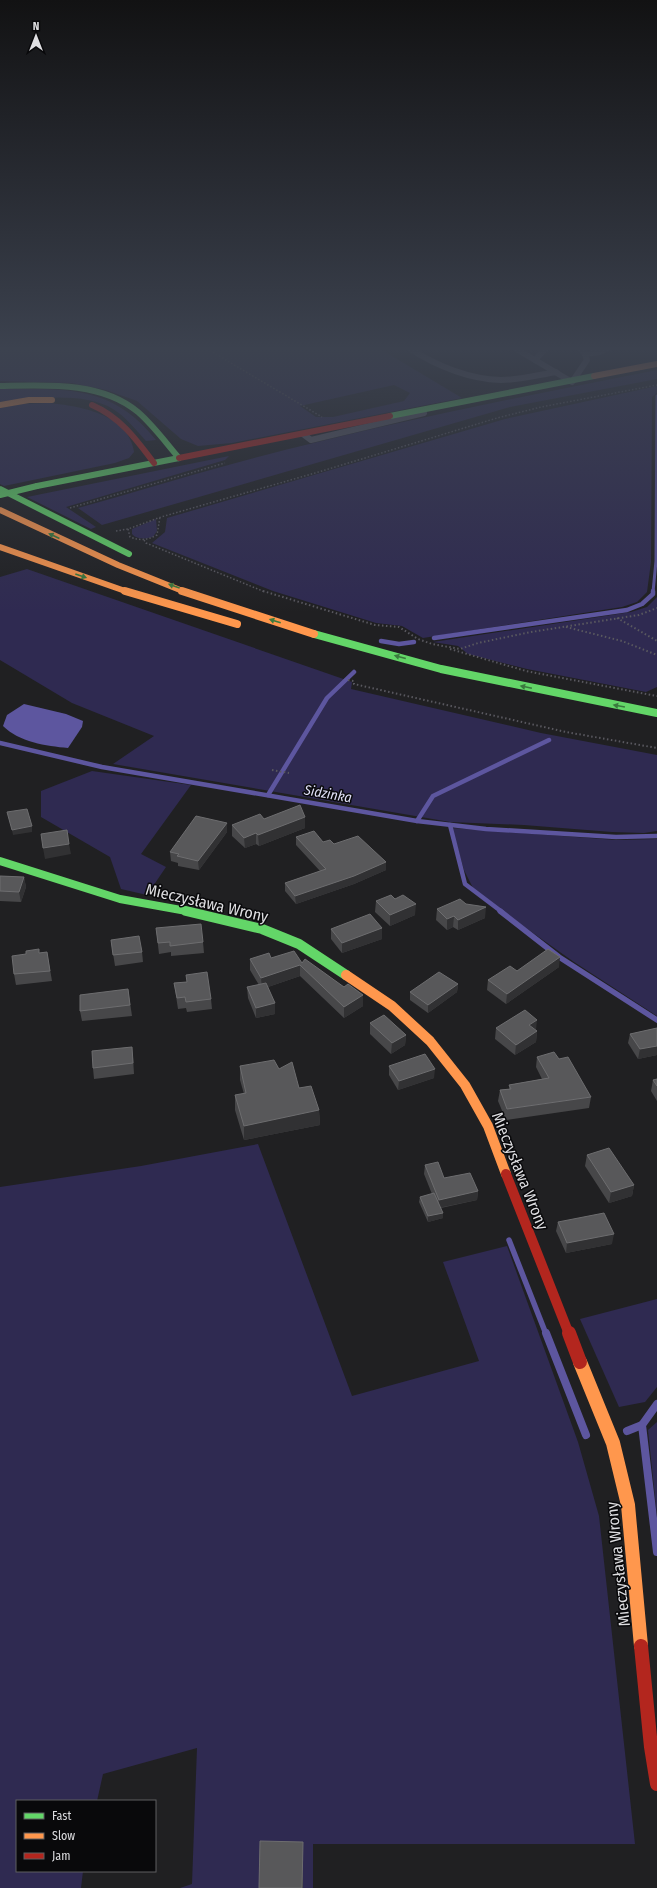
<svg xmlns="http://www.w3.org/2000/svg" width="657" height="1888" font-family="'Fira Sans Condensed',sans-serif">
	<style>
		.green { fill: #2f2a51; fill-rule: evenodd }
		.water { fill: #5d569f }
		.lines { fill: none; stroke-linecap: round; stroke-linejoin: round }
		.stream-far3 { stroke: #5d569f; stroke-width: 3 }
		.stream-far2 { stroke: #5d569f; stroke-width: 4.5 }
		.stream-far1 { stroke: #5d569f; stroke-width: 5.5 }
		.stream { stroke: #5d569f; stroke-width: 8 }
		.path-far1 { stroke: #59585f; stroke-width: 1.5; stroke-dasharray: 1.5 2; stroke-linecap: butt }
		.path { stroke: #59585f; stroke-width: 2; stroke-dasharray: 1.5 2.5; stroke-linecap: butt }
		.lane { stroke: #595863; stroke-width: 6 }
		.fast-far2 { stroke: #63d668; stroke-width: 6 }
		.fast-far1 { stroke: #63d668; stroke-width: 8 }
		.fast { stroke: #63d668; stroke-width: 10 }
		.slow-far3 { stroke: #ff974d; stroke-width: 6 }
		.slow-far2 { stroke: #ff974d; stroke-width: 8 }
		.slow-far1 { stroke: #ff974d; stroke-width: 10 }
		.slow { stroke: #ff974d; stroke-width: 14 }
		.jam-far2 { stroke: #b3261e; stroke-width: 6 }
		.jam-far1 { stroke: #b3261e; stroke-width: 10 }
		.jam { stroke: #b3261e; stroke-width: 14 }
		.fast-bridge { stroke: #63d668; stroke-width: 6 }
		.wall { fill: #474749 }
		.shaded-wall { fill: #313133 }
		.building { fill: #58585a; stroke: #6d6d6f }
		.oneway { fill: #3a7a3e }
		.labels { text-anchor: middle; dominant-baseline: central; stroke-width: 3; stroke-linejoin: round; paint-order: stroke }
		.water-label { font-size: 14px; font-style: italic; fill: #e0e0f7; stroke: #09090b }
		.near-street-label { font-size: 16px; fill: #dedee1; stroke: #09090b }
	</style>
	<rect width="100%" height="100%" fill="#202022"/>
	<g class="green">
		<path d="M0 347H377L462 398 232 443 198 446 181 439 137 401 106 390 72 383 0 381ZM394 385 410 393 404 401 333 417H316L300 406Z"/>
		<path d="M657 370V379L510 407 102 525 78 508C129 494 180 478 232 464 372 426 515 398 657 370Z"/>
		<path d="M657 386V393L652 397 651 562 647 592 637 602 622 607 423 638 402 626 376 623 273 591 152 543 165 532 167 518 505 419Z"/>
		<path d="M0 389C65 389 112 384 156 440L146 441C136 430 126 417 113 409 82 391 34 399 0 402Z"/>
		<path d="M49 403C80 406 128 414 134 452L129 458 115 463 4 486 0 484V408L23 404Z"/>
		<path d="M229 456 225 460 66 507 96 527 91 529 27 497Z"/>
		<path d="M156 519 157 531 153 537C146 539 137 540 132 534V529Z"/>
		<path d="M27 569 352 682 351 689 541 733 657 755V831L644 833 612 832 524 825 450 822 113 764 154 736 72 703 0 660V577Z"/>
		<path d="M657 597V687L646 692 527 669 468 654 458 646 433 642 631 612 647 607Z"/>
		<path d="M92 771 191 785 141 854 166 867 147 895 121 889 110 857 41 817V791Z"/>
		<path d="M452 828 616 840 657 839V1016L574 962 475 892 464 870Z"/>
		<path d="M258 1144 352 1396 479 1361 443 1262 507 1246 578 1442 599 1516 635 1844H313V1888H180L192 1884 197 1748 103 1774 97 1801H17V1871H83L81 1888H0V1187L141 1166Z"/>
		<path d="M657 1299V1387L645 1402 619 1407 580 1319Z"/>
		<path d="M657 1422V1516L648 1430Z"/>
	</g>
	<path class="water" d="M24 704 66 714 83 721 82 727 68 748C46 746 19 742 3 726L7 715Z"/>
	<g class="lines">
		<path class="stream-far3" d="M653 592 656 561 657 396"/>
		<g class="stream-far2">
			<path d="M434 638 627 610 642 604 653 594V591"/>
			<path d="M381 641 399 644 414 642"/>
			<path d="M0 743 102 767 417 821 486 829 616 837 657 836"/>
			<path d="M268 795 327 698 354 672"/>
			<path d="M417 821 433 796 549 740"/>
			<path d="M450 825 465 884 502 912"/>
		</g>
		<g class="stream-far1">
			<path d="M500 911 559 957 657 1020"/>
			<path d="M509 1240 546 1334"/>
		</g>
		<g class="stream">
			<path d="M546 1333 586 1435"/>
			<path d="M657 1404 642 1425 657 1552"/>
			<path d="M627 1431 642 1425"/>
		</g>
		<g class="path-far1">
			<path d="M204 347 322 417"/>
			<path d="M70 508 225 463"/>
			<path d="M128 529 130 537C140 541 148 540 157 535L160 517"/>
			<path d="M116 531 128 529 161 517 322 471 497 418 541 407 657 385"/>
			<path d="M144 540 146 543 265 592"/>
		</g>
		<g class="path">
			<path d="M263 591 375 625 399 627 418 639 432 644 460 649 478 643 531 632 639 615 657 608"/>
			<path d="M617 618 657 641"/>
			<path d="M566 627 622 641 657 655"/>
			<path d="M450 649 526 671 657 696"/>
			<path d="M348 680 354 681V684L566 732 657 748"/>
			<path d="M272 770 289 773"/>
		</g>
		<g class="lane">
			<path d="M407 347C435 365 467 379 501 380 520 380 538 375 556 372"/>
			<path d="M513 347 572 382 587 360 585 354 579 347"/>
			<path d="M585 354 600 352 610 347"/>
			<path d="M535 360 547 347"/>
			<path d="M303 434 311 440 424 413"/>
		</g>
		<g class="fast-far2">
			<path d="M0 386C46 385 101 381 138 412 154 426 166 443 179 458"/>
			<path d="M390 416 594 376"/>
			<path d="M37 486 179 458"/>
			<path d="M0 489 129 554"/>
		</g>
		<g class="fast-far1">
			<path d="M314 634 441 669 657 713"/>
			<path d="M0 861 120 899 192 912"/>
		</g>
		<path class="fast" d="M186 911 262 929 299 944 346 975"/>
		<g class="slow-far3">
			<path d="M594 376 657 364"/>
			<path d="M0 405 29 400H52"/>
			<path d="M0 510 118 565 185 592"/>
			<path d="M0 547 128 592"/>
		</g>
		<g class="slow-far2">
			<path d="M125 591 237 624"/>
			<path d="M182 591 314 634"/>
		</g>
		<path class="slow-far1" d="M346 975 392 1006 430 1041 465 1085 488 1126 506 1174"/>
		<path class="slow" d="M580 1362 613 1443 628 1505 641 1646"/>
		<g class="jam-far2">
			<path d="M92 405C120 417 136 439 154 463"/>
			<path d="M179 458 390 416"/>
		</g>
		<path class="jam-far1" d="M506 1174 569 1334"/>
		<g class="jam">
			<path d="M569 1333 580 1362"/>
			<path d="M641 1646 651 1747 657 1784"/>
		</g>
		<path class="fast-bridge" d="M0 495 37 486"/>
	</g>
	<g class="wall">
		<path d="M264 819 305 828 259 846 256 844 245 848 232 836V825Z"/>
		<path d="M227 823V832L199 870 178 866V863L171 861 170 852Z"/>
		<path d="M296 837 334 844 386 870 354 884 296 904 285 891V883L320 871 296 845Z"/>
		<path d="M0 876 24 877 26 887 21 902 0 901Z"/>
		<path d="M395 899 415 915 390 926 375 912 376 901Z"/>
		<path d="M466 904 485 918 458 930 453 927 447 930 436 920 437 909Z"/>
		<path d="M156 928 203 942 204 953 171 956V952L159 954Z"/>
		<path d="M382 928V939L342 953 331 939V929Z"/>
		<path d="M111 940 142 952 143 962 115 966Z"/>
		<path d="M47 952 52 981 16 985 14 974 39 953Z"/>
		<path d="M271 958 302 963 344 987 363 995V1006L344 1018 300 976 268 987 275 1014 256 1018 248 998 247 987 259 985 250 970V959Z"/>
		<path d="M559 967 506 1004 487 990 488 980 517 971Z"/>
		<path d="M186 982 211 999 212 1009 187 1012 186 1008 178 1009 174 983Z"/>
		<path d="M458 984 457 992 428 1013 410 1000V992Z"/>
		<path d="M128 989 132 1016 82 1021 80 1011Z"/>
		<path d="M370 1023 406 1035 405 1045 391 1054 370 1034Z"/>
		<path d="M496 1028 536 1030 537 1031 536 1042 515 1055 495 1039Z"/>
		<path d="M657 1028V1055L638 1059 628 1043 630 1034Z"/>
		<path d="M133 1057 134 1074 94 1079 93 1068Z"/>
		<path d="M537 1057 559 1059 591 1097 589 1108 506 1120 498 1101 500 1090 509 1089V1085L542 1079 536 1067Z"/>
		<path d="M240 1066 279 1069 299 1088 319 1110 320 1125 244 1140 235 1110V1095L244 1094 240 1080Z"/>
		<path d="M389 1066 434 1078 398 1090 389 1075Z"/>
		<path d="M657 1079V1101L651 1091 653 1080Z"/>
		<path d="M587 1155 634 1185 632 1196 609 1203 585 1166Z"/>
		<path d="M425 1165 444 1178 478 1191 477 1200 441 1208 443 1213V1218L428 1222 419 1202 420 1197 432 1194 424 1174Z"/>
		<path d="M558 1222 612 1244 566 1253 556 1231Z"/>
	</g>
	<g class="shaded-wall">
		<path d="M305 817V828L259 846 258 835Z"/>
		<path d="M227 823V832L199 870 198 861Z"/>
		<path d="M32 826V832L13 835 12 830Z"/>
		<path d="M256 833V844L245 848 244 838Z"/>
		<path d="M69 844 71 854 45 859 43 848Z"/>
		<path d="M386 862V870L354 884 296 904 295 896Z"/>
		<path d="M24 877 26 887 21 902 19 892Z"/>
		<path d="M416 904 415 915 390 926V915Z"/>
		<path d="M486 907 485 918 458 930V920Z"/>
		<path d="M454 916 453 927 447 930V919Z"/>
		<path d="M382 928V939L342 953V943Z"/>
		<path d="M560 957 559 967 506 1004 507 994Z"/>
		<path d="M300 965V976L262 989 261 978Z"/>
		<path d="M458 984 457 992 428 1013V1005Z"/>
		<path d="M363 995V1006L344 1018V1007Z"/>
		<path d="M275 1003V1014L256 1018V1008Z"/>
		<path d="M537 1020 536 1030 529 1025Z"/>
		<path d="M537 1031 536 1042 515 1055 516 1045Z"/>
		<path d="M406 1035 405 1045 391 1054 392 1043Z"/>
		<path d="M657 1046V1055L638 1059 640 1049Z"/>
		<path d="M435 1069 434 1078 398 1090 399 1081Z"/>
		<path d="M319 1110 320 1125 244 1140V1126Z"/>
		<path d="M634 1185 632 1196 609 1203 611 1192Z"/>
		<path d="M478 1191 477 1200 438 1208 439 1200Z"/>
		<path d="M443 1213V1218L428 1222V1216Z"/>
		<path d="M614 1234 612 1244 566 1253 567 1243Z"/>
		<path d="M303 1842V1888H302Z"/>
	</g>
	<g class="building">
		<path d="M300 805 305 817 258 835 256 833 244 838 232 825 260 814 264 819Z"/>
		<path d="M27 809 32 826 12 830 7 812Z"/>
		<path d="M196 816 227 823 198 861 177 856 179 854 170 852Z"/>
		<path d="M67 830 69 844 43 848 41 834Z"/>
		<path d="M314 831 323 842 330 840 334 844 358 836 386 862 354 876 295 896 285 883 326 869 296 837Z"/>
		<path d="M0 876 24 877 19 892 0 891Z"/>
		<path d="M391 895 395 899 403 895 416 904 390 915 376 901Z"/>
		<path d="M460 899 466 904 486 907 458 920 454 916 447 919 437 909Z"/>
		<path d="M370 914 382 928 342 943 331 929Z"/>
		<path d="M201 924 203 942 170 946V942L158 943 156 928Z"/>
		<path d="M139 936 142 952 113 955 111 940Z"/>
		<path d="M39 949V953L47 952 50 971 14 974 12 956 26 954V951Z"/>
		<path d="M548 949 560 957 507 994 488 980 510 966 517 971Z"/>
		<path d="M294 951 302 963 305 959 344 987 348 984 363 995 344 1007 300 965 261 978 250 959 269 953 271 958Z"/>
		<path d="M207 972 211 999 186 1002 185 997 177 998 174 983 187 982 186 975Z"/>
		<path d="M439 972 458 984 428 1005 410 992Z"/>
		<path d="M266 983 275 1003 256 1008 247 987Z"/>
		<path d="M128 989 130 1005 80 1011V995Z"/>
		<path d="M525 1010 537 1020 529 1025 537 1031 516 1045 496 1028Z"/>
		<path d="M384 1015 406 1035 392 1043 370 1023Z"/>
		<path d="M657 1028V1046L640 1049 630 1034Z"/>
		<path d="M132 1047 133 1063 93 1068 92 1051Z"/>
		<path d="M554 1052 559 1059 568 1057 591 1097 507 1109 500 1090 511 1089 509 1085 549 1078 537 1057Z"/>
		<path d="M425 1054 435 1069 399 1081 389 1066Z"/>
		<path d="M274 1060 279 1069 292 1062 299 1088 311 1086 319 1110 244 1126 235 1095 246 1093 240 1066Z"/>
		<path d="M657 1079V1086L653 1080Z"/>
		<path d="M609 1148 634 1185 611 1192 587 1155Z"/>
		<path d="M438 1162 444 1178 470 1173 478 1191 439 1200 425 1165Z"/>
		<path d="M434 1193 443 1213 428 1216 420 1197Z"/>
		<path d="M604 1213 614 1234 567 1243 558 1222Z"/>
		<path d="M260 1841 303 1842 302 1888H259Z"/>
	</g>
	<defs><path id="oneway-solid" d="M-6-.8H1V-3.2L6.5 0L1 3.2V.8H-6Z"/></defs>
	<g class="oneway">
		<use href="#oneway-solid" transform="translate(54 536) rotate(-155)"/>
		<use href="#oneway-solid" transform="translate(81 576) rotate(19)"/>
		<use href="#oneway-solid" transform="translate(174 586) rotate(-160)"/>
		<use href="#oneway-solid" transform="translate(275 621) rotate(-163)"/>
		<use href="#oneway-solid" transform="translate(400 657) rotate(-165)"/>
		<use href="#oneway-solid" transform="translate(526 687) rotate(-168)"/>
		<use href="#oneway-solid" transform="translate(619 706) rotate(-170)"/>
	</g>
	<linearGradient id="sky" x2="0" y2="1"><stop stop-color="#121213"/><stop offset="0.57" stop-color="#3c424f"/><stop offset="1" stop-color="#3c424f" stop-opacity="0"/></linearGradient>
	<rect width="657" height="612" fill="url(#sky)"/>
	<g class="labels">
		<g class="water-label">
			<text transform="translate(328 794) rotate(10)">Sidzinka</text>
		</g>
		<g class="near-street-label">
			<text transform="translate(207 903) rotate(13)">Mieczysława Wrony</text>
			<text transform="translate(520 1171) rotate(68)">Mieczysława Wrony</text>
			<text transform="translate(618 1564) rotate(-96)">Mieczysława Wrony</text>
		</g>
	</g>
	<rect x="16" y="1800" width="140" height="72" fill="#09090b" stroke="#5e5e61"/>
	<rect x="24" y="1813" width="20" height="6" fill="#63d668" stroke="#5e5e61"/>
	<text x="52" y="1820" font-size="12" fill="#dedee1">Fast</text>
	<rect x="24" y="1833" width="20" height="6" fill="#ff974d" stroke="#5e5e61"/>
	<text x="52" y="1840" font-size="12" fill="#dedee1">Slow</text>
	<rect x="24" y="1853" width="20" height="6" fill="#b3261e" stroke="#5e5e61"/>
	<text x="52" y="1860" font-size="12" fill="#dedee1">Jam</text>
	<g transform="translate(36 36)" stroke="#09090b" stroke-width="3" paint-order="stroke">
	<path d="M0-3L7 15L0 10L-7 15Z" fill="#dedee1"/>
	<text y="-6" font-size="11" font-weight="bold" text-anchor="middle" fill="#dedee1">N</text>
	</g>
</svg>
